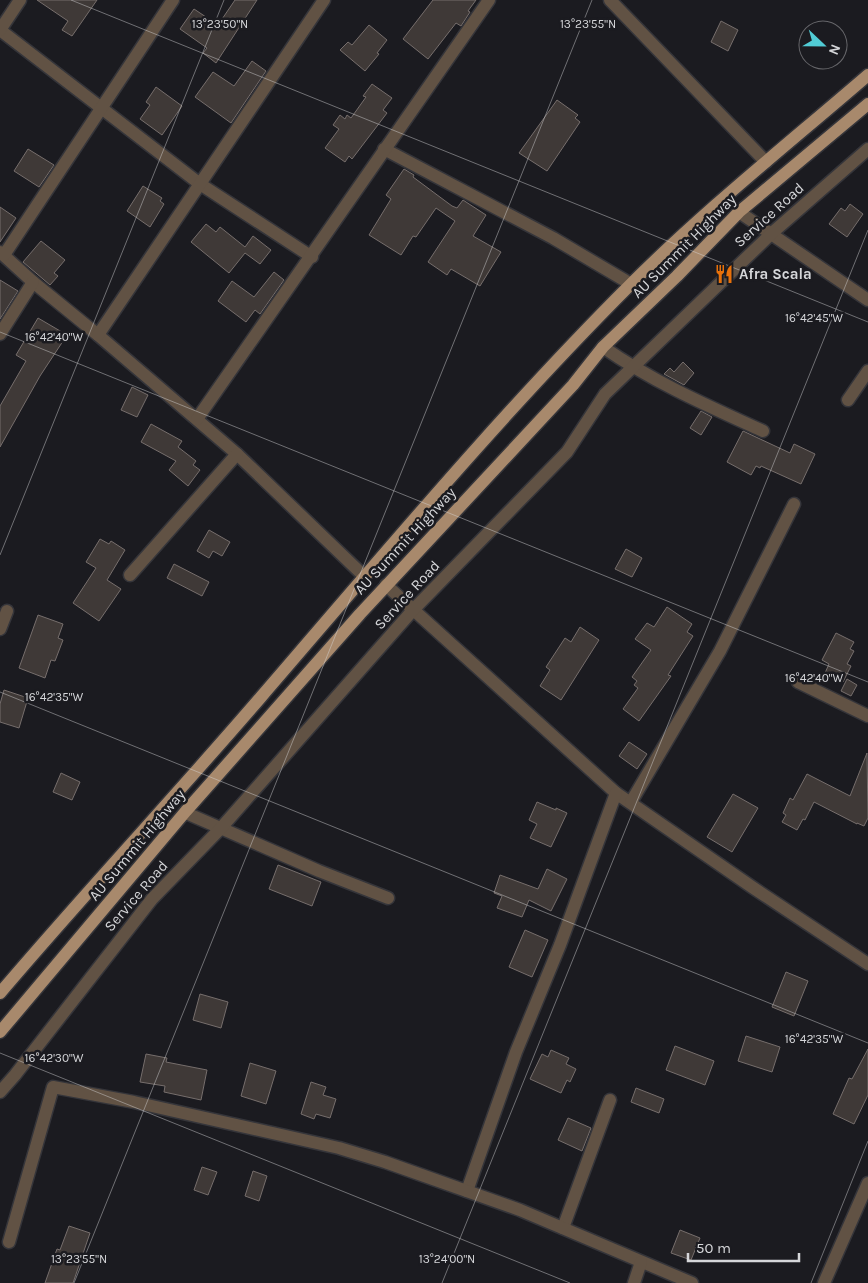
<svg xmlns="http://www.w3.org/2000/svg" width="868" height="1283" font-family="Karla,sans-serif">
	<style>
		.building { fill: #3f3937; stroke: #766e6c }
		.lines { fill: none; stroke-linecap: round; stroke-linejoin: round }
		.minor-casing { stroke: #35353a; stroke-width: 15 }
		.primary-casing { stroke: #35353a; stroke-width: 15 }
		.minor { stroke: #615244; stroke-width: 12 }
		.primary { stroke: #a8896c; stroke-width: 12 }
		.ticks { fill: none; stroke: #d6d7da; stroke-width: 1; stroke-opacity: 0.45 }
		.labels { text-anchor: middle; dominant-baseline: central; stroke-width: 5; stroke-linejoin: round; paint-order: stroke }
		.street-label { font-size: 15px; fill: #d6d7da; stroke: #1b1b20 }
		.poi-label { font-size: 15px; font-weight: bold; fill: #d6d7da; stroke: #1b1b20; text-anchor: start }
		.ticks-label { font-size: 12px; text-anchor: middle; fill: #d6d7da; stroke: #1b1b20; stroke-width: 5; stroke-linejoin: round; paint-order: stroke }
	</style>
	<rect width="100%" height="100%" fill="#1b1b20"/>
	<g class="building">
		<path d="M37 0H97L72 36 62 30 68 21Z"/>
		<path d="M235 0H257L216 63 203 53 207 48 180 29 194 9 218 25Z"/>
		<path d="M433 0H476L468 11 470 12 461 26 456 23 428 59 403 39Z"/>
		<path d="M721 21 738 30 728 51 711 42Z"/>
		<path d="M369 25 387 40 377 53 379 54 365 71 340 50 348 42 352 45Z"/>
		<path d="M252 61 266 71 231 123 195 97 213 72 234 86Z"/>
		<path d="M372 84 392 98 383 110 387 113 352 159 349 156 345 162 325 148 339 129 333 125 340 115 345 119 347 115 351 118 366 97 363 96Z"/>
		<path d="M156 87 182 106 162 135 140 119 150 105 146 102Z"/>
		<path d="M557 100 578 115 575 118 580 122 547 171 519 153Z"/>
		<path d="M28 149 54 165 39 187 14 171Z"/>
		<path d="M404 169 414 175 413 177 452 206 457 208 463 200 486 215 473 236 501 252 480 286 451 269 447 275 428 262 455 221 436 208 416 237 413 236 401 255 369 235 391 199 386 195Z"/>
		<path d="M143 186 162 198 160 201 164 204 150 227 127 211Z"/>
		<path d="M850 204 863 214 847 237 829 224 841 208 845 211Z"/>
		<path d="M0 207 16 218 0 242Z"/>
		<path d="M206 224 216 232 220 227 245 247 253 236 271 250 260 264 245 253 229 273 191 242Z"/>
		<path d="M41 241 65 260 54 273 58 276 50 285 23 262Z"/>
		<path d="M274 272 284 280 260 314 255 310 246 322 218 301 232 281 254 297Z"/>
		<path d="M0 280 18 291 0 319Z"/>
		<path d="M38 318 67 335 40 376 0 447V406L26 361 16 355Z"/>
		<path d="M683 362 694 373 684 385 664 374 670 368 674 372Z"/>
		<path d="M132 387 148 395 137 417 121 410Z"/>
		<path d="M701 411 712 417 701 435 690 428Z"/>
		<path d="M151 424 182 441 178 447 196 461 193 465 200 470 188 486 169 470 176 461 141 442Z"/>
		<path d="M743 431 790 453 794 444 815 454 801 484 761 466 760 468 756 466 751 475 727 462Z"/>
		<path d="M209 530 230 542 222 556 213 551 209 558 197 551Z"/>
		<path d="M100 539 109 544 111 541 125 550 107 580 121 589 99 621 73 603 96 568 86 562Z"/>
		<path d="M626 549 642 558 632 577 615 569Z"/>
		<path d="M174 564 209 582 202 596 167 578Z"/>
		<path d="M667 607 692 624 687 632 693 636 668 675 671 676 639 721 623 709 638 688 634 685 637 681 632 677 651 650 635 639 647 623 654 627Z"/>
		<path d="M38 615 63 624 58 638 63 640 55 661 51 660 45 678 19 668Z"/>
		<path d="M580 627 599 640 561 700 540 686 550 670 546 667 565 638 571 642Z"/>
		<path d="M836 633 854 642 850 649 854 651 847 664 851 666 843 682 825 673 829 664 822 660Z"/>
		<path d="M847 679 857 685 851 696 841 691Z"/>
		<path d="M4 690 28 698 19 728 0 722V704Z"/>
		<path d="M629 742 647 754 637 769 619 756Z"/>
		<path d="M867 753 868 818 864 826 857 823V824L814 802 805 820 803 819 797 830 782 822 786 815 783 813 790 798 793 800 807 774 850 796Z"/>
		<path d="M61 773 80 782 72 800 53 792Z"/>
		<path d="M733 794 758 808 732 852 707 837Z"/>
		<path d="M537 802 556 810V808L567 813 551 847 530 838 537 824 529 820Z"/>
		<path d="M278 865 321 882 312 906 269 889Z"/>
		<path d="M547 869 567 879 551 911 529 900 522 917 497 908 502 896 494 893 500 875 538 889Z"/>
		<path d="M525 930 548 940 532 977 509 967Z"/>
		<path d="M786 972 808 981 794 1016 772 1007Z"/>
		<path d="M200 994 228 1002 221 1028 193 1020Z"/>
		<path d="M746 1036 780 1047 772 1072 738 1061Z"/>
		<path d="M675 1046 714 1061 705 1085 666 1070Z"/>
		<path d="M868 1049V1095L854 1124 833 1114 849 1078 852 1079Z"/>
		<path d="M551 1050 569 1058 566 1064 576 1069 570 1082 567 1080 561 1093 530 1079 542 1054 548 1057Z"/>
		<path d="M146 1054 167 1058 166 1062 207 1070 201 1100 164 1092 165 1086 140 1082Z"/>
		<path d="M250 1063 276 1071 266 1104 241 1096Z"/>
		<path d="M311 1082 326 1087 323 1095 336 1099 330 1118 316 1114 314 1119 301 1114Z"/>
		<path d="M636 1088 664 1099 659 1113 631 1102Z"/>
		<path d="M568 1118 591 1128 582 1151 558 1140Z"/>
		<path d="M202 1167 217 1172 208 1195 194 1190Z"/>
		<path d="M253 1171 267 1176 259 1201 245 1196Z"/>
		<path d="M69 1226 90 1233 73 1283H45L57 1249 60 1250Z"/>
		<path d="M680 1230 700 1238 691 1260 671 1253Z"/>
	</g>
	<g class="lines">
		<g class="minor-casing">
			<g id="minor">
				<path d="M610 0 766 162"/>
				<path d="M0 30 200 184 312 257"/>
				<path d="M0 30 20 0"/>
				<path d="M384 149 553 238 631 284"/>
				<path d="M739 212 868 300"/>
				<path d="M0 252 33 282 98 335 237 454 365 577"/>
				<path d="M4 255 173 0"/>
				<path d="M0 334 33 282"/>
				<path d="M98 335 324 0"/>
				<path d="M603 347C653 382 708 406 763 431"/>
				<path d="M848 400 868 371"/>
				<path d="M197 419 489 0"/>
				<path d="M130 575 237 454"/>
				<path d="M386 585 616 793 752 887 868 964"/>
				<path d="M0 629 7 611"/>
				<path d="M798 682 868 716"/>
				<path d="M631 802 720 651 794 504"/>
				<path d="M186 811V813L319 871 388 898"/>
				<path d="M0 1092 15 1075 152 899 221 828 413 610 567 452 605 394 772 233 868 149"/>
				<path d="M467 1191 516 1052 560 945 616 793"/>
				<path d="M563 1228 610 1100"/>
				<path d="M9 1242 53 1087 134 1102 339 1148 385 1162 520 1210 692 1283"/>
				<path d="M634 1283 641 1262"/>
				<path d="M824 1283 868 1183"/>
			</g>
		</g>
		<g class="primary-casing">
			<g id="primary">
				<path d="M0 993C85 893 175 797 261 697 381 558 499 416 630 285 705 210 788 144 868 75"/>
				<path d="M0 1032 186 811 360 614 573 385 603 347 677 276 739 212 868 104"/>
			</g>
		</g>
		<use href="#minor" class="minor"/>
		<use href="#primary" class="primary"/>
	</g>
	<path class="ticks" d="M71 0 868 322M0 332 868 682M0 555 224 0M0 692 868 1043M0 1053 570 1283M74 1283 592 0M442 1283 868 230M811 1283 868 1141"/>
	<defs>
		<g id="restaurant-bare" transform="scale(1.5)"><path d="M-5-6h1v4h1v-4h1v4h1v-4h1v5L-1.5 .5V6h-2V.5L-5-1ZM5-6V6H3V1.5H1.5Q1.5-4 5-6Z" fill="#e8710a" stroke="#1b1b20" stroke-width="2.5" paint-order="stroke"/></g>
	</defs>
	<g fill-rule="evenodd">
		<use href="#restaurant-bare" x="724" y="274"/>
	</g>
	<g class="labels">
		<g class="street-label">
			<text transform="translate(769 215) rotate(-42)">Service Road</text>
			<text transform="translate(684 246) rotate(-45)">AU Summit Highway</text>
			<text transform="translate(405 541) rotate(-47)">AU Summit Highway</text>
			<text transform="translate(407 595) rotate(-47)">Service Road</text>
			<text transform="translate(137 845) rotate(-50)">AU Summit Highway</text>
			<text transform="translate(136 896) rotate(-49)">Service Road</text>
		</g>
		<g class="poi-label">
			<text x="739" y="274">Afra Scala</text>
		</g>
	</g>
	<g class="ticks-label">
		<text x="220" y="28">13°23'50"N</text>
		<text x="588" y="28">13°23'55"N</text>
		<text x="814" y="322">16°42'45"W</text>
		<text x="54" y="341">16°42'40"W</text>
		<text x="814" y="682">16°42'40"W</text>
		<text x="54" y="701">16°42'35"W</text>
		<text x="814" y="1043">16°42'35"W</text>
		<text x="54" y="1062">16°42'30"W</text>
		<text x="79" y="1263">13°23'55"N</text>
		<text x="447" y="1263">13°24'00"N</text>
	</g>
	<g transform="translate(823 45) rotate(112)"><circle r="24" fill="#1b1b20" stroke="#66666a"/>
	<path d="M0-4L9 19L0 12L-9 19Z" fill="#51ccd5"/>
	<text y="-8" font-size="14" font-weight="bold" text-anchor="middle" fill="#d6d7da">N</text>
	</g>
	<path d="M688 1253v8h111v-8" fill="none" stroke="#d6d7da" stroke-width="2.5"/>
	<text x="696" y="1253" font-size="15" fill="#d6d7da" stroke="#1b1b20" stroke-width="4" paint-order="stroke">50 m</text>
</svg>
